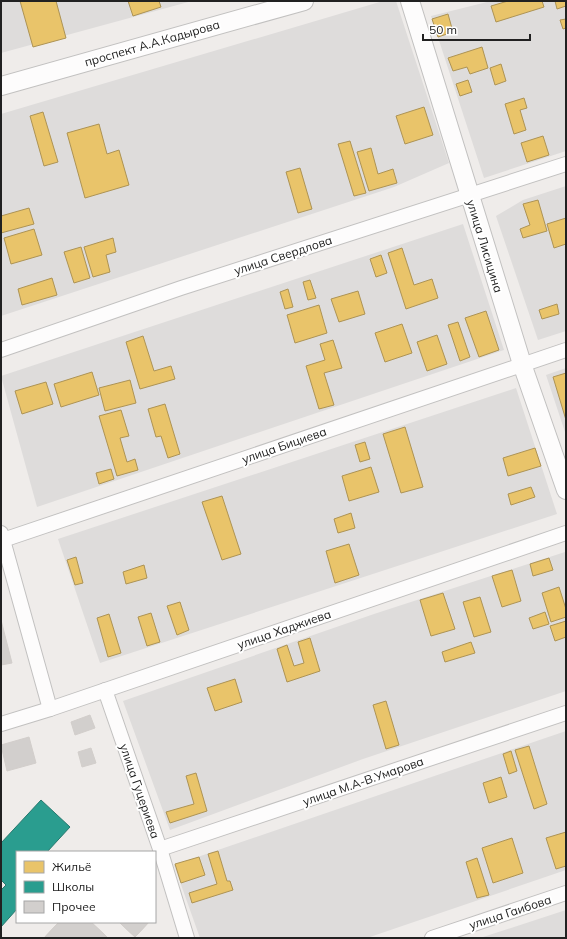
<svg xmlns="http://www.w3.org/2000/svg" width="567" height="939" font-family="Mulish,sans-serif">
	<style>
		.residential { fill: #dedcdb }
		.homes { fill: #e9c46a; stroke: #ad9354 }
		.schools { fill: #2a9d8f; stroke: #27786e }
		.building { fill: #d2cfcd; stroke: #d2cecb }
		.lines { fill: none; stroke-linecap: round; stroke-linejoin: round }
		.minor-casing { stroke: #c2c1c0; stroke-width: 16 }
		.tertiary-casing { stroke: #c2c1c0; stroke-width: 20 }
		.minor { stroke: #fdfcfc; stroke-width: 14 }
		.tertiary { stroke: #fdfcfc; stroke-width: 18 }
		.labels { text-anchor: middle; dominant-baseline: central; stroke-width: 4; stroke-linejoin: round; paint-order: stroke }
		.street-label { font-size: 12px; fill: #212121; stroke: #fff }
	</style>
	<rect width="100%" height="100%" fill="#efecea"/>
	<g class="residential">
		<path d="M1 1H192L1 53Z"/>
		<path d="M383 1H396L449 163 394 187 1 316V114Z"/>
		<path d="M491 1H566V151L484 178 431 16Z"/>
		<path d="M566 186V331L538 340 496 216 523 200Z"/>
		<path d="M463 224 504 350 37 507 1 376Z"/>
		<path d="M566 368V435L546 375Z"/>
		<path d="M516 388 557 514 100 663 58 539Z"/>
		<path d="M565 552 566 555V691L363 759 170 830 123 701 374 614Z"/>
		<path d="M566 731V870L367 938H200L174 865Z"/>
		<path d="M566 910V938H480Z"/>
	</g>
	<g class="homes">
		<path d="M20 1H56L66 38 33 47Z"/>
		<path d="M128 1H159L161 7 133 16Z"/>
		<path d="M508 1H542L544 7 496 22 491 6Z"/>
		<path d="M555 1H566V6L557 9Z"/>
		<path d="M448 14 453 32 438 37 432 19Z"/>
		<path d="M566 19V28L563 29 560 20Z"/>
		<path d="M482 47 488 68 470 74 467 67 453 71 448 58Z"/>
		<path d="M501 64 506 81 495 85 490 68Z"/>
		<path d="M468 80 472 92 460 96 456 84Z"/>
		<path d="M524 98 527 108 520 110 526 130 514 134 505 104Z"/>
		<path d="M424 107 433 135 405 144 396 116Z"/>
		<path d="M43 112 58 162 44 166 30 116Z"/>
		<path d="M99 124 107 154 119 150 129 185 85 198 67 133Z"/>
		<path d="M543 136 549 155 527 162 521 143Z"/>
		<path d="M350 141 366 193 354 196 338 144Z"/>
		<path d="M371 148 378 174 393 169 397 183 369 191 357 152Z"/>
		<path d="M300 168 312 209 298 213 286 172Z"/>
		<path d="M538 200 547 231 523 238 520 229 530 225 523 204Z"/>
		<path d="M29 208 34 224 1 233V216Z"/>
		<path d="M566 218V244L554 248 547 224Z"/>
		<path d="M34 229 42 255 11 264 4 238Z"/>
		<path d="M113 238 116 252 106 255 110 272 93 277 84 247Z"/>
		<path d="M81 247 90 278 74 283 64 252Z"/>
		<path d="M402 248 414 285 432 279 438 298 406 309 388 253Z"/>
		<path d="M381 255 387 273 376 277 370 259Z"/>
		<path d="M52 278 57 295 22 305 18 289Z"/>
		<path d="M310 280 316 298 308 300 303 282Z"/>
		<path d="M288 289 293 307 285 309 280 292Z"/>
		<path d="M358 291 365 314 339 322 331 299Z"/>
		<path d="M557 304 559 314 542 319 539 310Z"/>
		<path d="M319 305 327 333 295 343 287 315Z"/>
		<path d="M486 311 499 350 479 357 465 318Z"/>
		<path d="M458 322 470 357 460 361 448 325Z"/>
		<path d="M402 324 412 353 385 362 375 333Z"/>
		<path d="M437 335 447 364 427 371 417 342Z"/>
		<path d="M143 336 154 371 171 366 175 379 140 389 126 342Z"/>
		<path d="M333 340 342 368 324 373 334 405 319 409 306 366 325 360 320 344Z"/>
		<path d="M92 372 99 395 61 407 54 384Z"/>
		<path d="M566 373V420L553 377Z"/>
		<path d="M130 380 136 403 105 411 99 388Z"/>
		<path d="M46 382 53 404 22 414 15 391Z"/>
		<path d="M165 404 180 454 168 458 161 436 156 437 148 409Z"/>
		<path d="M121 410 129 436 120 438 127 462 135 459 138 470 117 476 99 416Z"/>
		<path d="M405 427 423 487 401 493 383 434Z"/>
		<path d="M365 442 370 459 360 462 355 445Z"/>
		<path d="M535 448 541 466 508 476 503 458Z"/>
		<path d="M371 467 379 492 349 501 342 476Z"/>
		<path d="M111 469 114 479 99 484 96 473Z"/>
		<path d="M531 487 535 497 511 505 508 494Z"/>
		<path d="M222 496 241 554 222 560 202 502Z"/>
		<path d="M351 513 355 528 338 533 334 519Z"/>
		<path d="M349 544 359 575 335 583 326 551Z"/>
		<path d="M76 557 83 583 75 585 67 560Z"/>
		<path d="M549 558 553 570 533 576 530 564Z"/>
		<path d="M144 565 147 578 126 584 123 572Z"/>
		<path d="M512 570 521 601 502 607 492 576Z"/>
		<path d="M559 587 566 609V617L551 622 542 593Z"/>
		<path d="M443 593 455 629 431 636 420 600Z"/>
		<path d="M480 597 491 632 474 637 463 602Z"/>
		<path d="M180 602 189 630 177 635 167 606Z"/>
		<path d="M545 612 549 624 533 629 529 618Z"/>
		<path d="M151 613 160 642 147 646 138 617Z"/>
		<path d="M109 614 121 653 108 657 97 618Z"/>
		<path d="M566 621V637L555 641 550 626Z"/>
		<path d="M310 638 320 671 287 682 277 649 287 645 294 666 304 663 298 642Z"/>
		<path d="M471 642 475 653 445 662 442 652Z"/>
		<path d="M235 679 242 702 215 711 207 688Z"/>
		<path d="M386 701 399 745 386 749 373 705Z"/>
		<path d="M529 746 547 804 534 809 515 750Z"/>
		<path d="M511 751 517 771 509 774 503 754Z"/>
		<path d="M196 773 207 811 170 823 166 812 194 804 186 776Z"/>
		<path d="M501 777 507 797 489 803 483 783Z"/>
		<path d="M566 832V866L556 869 546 838Z"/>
		<path d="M512 838 523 873 493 883 482 848Z"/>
		<path d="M218 851 227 881H230L233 890 192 903 189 893 217 884 208 854Z"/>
		<path d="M199 857 205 875 181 883 175 864Z"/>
		<path d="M477 858 489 895 477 898 466 862Z"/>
	</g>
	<path class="schools" d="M41 800 70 827 47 852H17V909L1 927V890L6 885 1 880V843Z"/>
	<g class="building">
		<path d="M1 620 12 663 1 665Z"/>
		<path d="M90 715 95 728 75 735 71 722Z"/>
		<path d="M29 737 36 763 7 771 1 745Z"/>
		<path d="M91 748 96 763 82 767 78 752Z"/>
		<path d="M59 922H91L108 938H44Z"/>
		<path d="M59 922H91L108 938H44Z"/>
		<path d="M119 922H149L135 937Z"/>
		<path d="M119 922H149L135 937Z"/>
	</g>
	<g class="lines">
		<g class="minor-casing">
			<g id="minor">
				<path d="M1 350 181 288 566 164"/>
				<path d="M1 533 50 709"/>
				<path d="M3 540 566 350"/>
				<path d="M105 690 160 849 187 938"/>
				<path d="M1 724 50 709 566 533"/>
				<path d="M160 849 566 713"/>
				<path d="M432 938 566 893"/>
			</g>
		</g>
		<g class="tertiary-casing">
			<g id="tertiary">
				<path d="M410 1 522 364 566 490"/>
				<path d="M1 86 304 1"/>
			</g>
		</g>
		<use href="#minor" class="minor"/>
		<use href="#tertiary" class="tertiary"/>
	</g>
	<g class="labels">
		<g class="street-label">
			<text transform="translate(152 43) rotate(-16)">проспект А.А.Кадырова</text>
			<text transform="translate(485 246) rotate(73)">улица Лисицина</text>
			<text transform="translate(283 255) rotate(-18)">улица Свердлова</text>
			<text transform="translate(284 445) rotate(-19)">улица Бициева</text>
			<text transform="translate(284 629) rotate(-19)">улица Хаджиева</text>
			<text transform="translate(363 781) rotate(-19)">улица М.А-В.Умарова</text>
			<text transform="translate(140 791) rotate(71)">улица Гуцериева</text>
			<text transform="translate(510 912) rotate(-18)">улица Гаибова</text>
		</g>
	</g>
	<rect width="567" height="939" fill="none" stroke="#212121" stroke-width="4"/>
	<rect x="16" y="851" width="140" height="72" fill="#ffffff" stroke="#a6a6a6"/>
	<rect x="24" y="861" width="20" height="12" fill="#e9c46a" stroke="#a6a6a6"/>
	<text x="52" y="871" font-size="12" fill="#212121">Жильё</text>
	<rect x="24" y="881" width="20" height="12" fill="#2a9d8f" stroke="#a6a6a6"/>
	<text x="52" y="891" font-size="12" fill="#212121">Школы</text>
	<rect x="24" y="901" width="20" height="12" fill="#d2cfcd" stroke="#a6a6a6"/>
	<text x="52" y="911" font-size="12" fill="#212121">Прочее</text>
	<path d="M423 34v6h107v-6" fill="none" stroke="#212121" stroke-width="2"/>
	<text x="429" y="34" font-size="12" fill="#212121" stroke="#ffffff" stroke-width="3" paint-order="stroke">50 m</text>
</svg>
